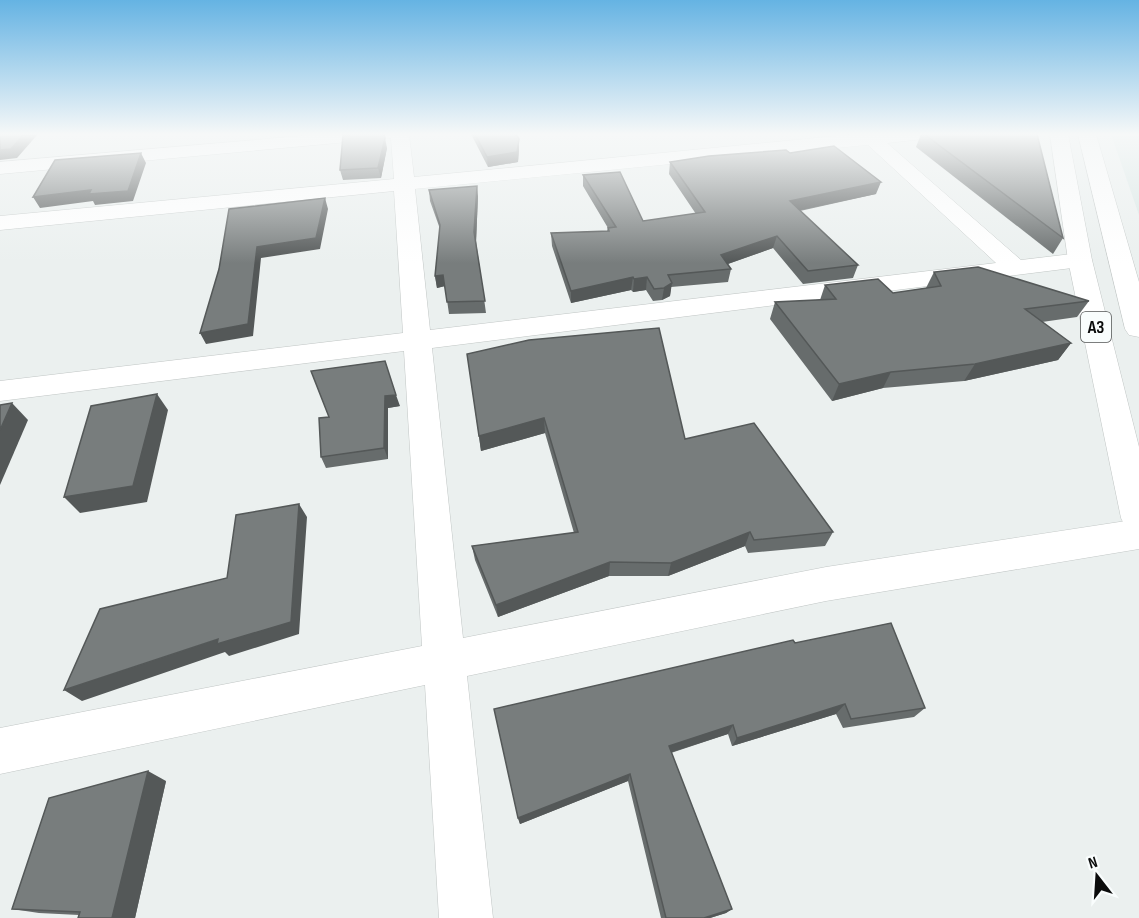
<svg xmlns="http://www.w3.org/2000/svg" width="1139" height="918" font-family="'Sofia Sans Condensed',sans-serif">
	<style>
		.built { fill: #d9e7e5 }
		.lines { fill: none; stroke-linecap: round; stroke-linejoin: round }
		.street-casing { stroke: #c1c6c5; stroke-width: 1 }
		.highway-casing { stroke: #c1c6c5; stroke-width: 1 }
		.street { fill: #fff; fill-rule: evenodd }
		.highway { fill: #fff; fill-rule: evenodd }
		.wall { fill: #676c6c }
		.shaded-wall { fill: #545858 }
		.building { fill: #787d7d; stroke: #545858; stroke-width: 1.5 }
		.labels { text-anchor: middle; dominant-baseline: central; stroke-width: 6; stroke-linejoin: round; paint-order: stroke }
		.shield { fill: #f9fdfd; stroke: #525454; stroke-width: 1.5 }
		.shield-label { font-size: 18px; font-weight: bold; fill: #0b0c0c }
	</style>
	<rect width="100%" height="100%" fill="#ebf0ef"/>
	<path class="built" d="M1111 134H1139V215Z"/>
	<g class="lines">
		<g class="street-casing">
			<path id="street" d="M324 134H409L414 177 857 134H935L932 138 887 143 1021 260 1080 253 1088 255 1092 260 1088 265 1080 267 432 348 463 638 826 567 1139 519V549L826 601 467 676 493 918H439L425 685 0 774V728L422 646 404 351 0 401V381L403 333 394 191 0 230V216L394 179 391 138 0 174V162ZM868 145 996 263 430 330 415 189Z"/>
		</g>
		<g class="highway-casing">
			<g id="highway">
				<path d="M1050 134H1068L1092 260 1139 447V533L1126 528 1121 518 1068 260Z"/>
				<path d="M1078 134H1096L1139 282V337L1129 335 1125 329Z"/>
			</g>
		</g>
		<use href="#street" class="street"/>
		<use href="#highway" class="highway"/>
	</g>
	<g class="wall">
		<path d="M471 134H516L519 139V149L518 162 488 167Z"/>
		<path d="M921 134H1037L1063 238 1053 254 916 147Z"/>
		<path d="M387 148 381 178 343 180 340 170Z"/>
		<path d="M790 153 876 194 800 211 858 265 853 278 803 284 773 248 728 264 731 269 728 282 671 287 670 296 662 300 653 301 646 290 633 292 631 290 571 303 552 246 551 233 607 231 608 228 583 186V175L643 221 696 214 669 174 670 162Z"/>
		<path d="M429 190 478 196 476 241 486 313 449 314 445 286 437 288 435 276 440 229 430 201Z"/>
		<path d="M934 272 1089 301 1077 317 1042 322 1071 343 1058 360 964 381 883 388 832 401 770 319 775 302 820 300 825 285 893 293 926 288Z"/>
		<path d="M467 354 685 439 833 532 825 546 748 553 745 546 668 576H609L498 617 475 560 472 546 574 533 545 433 481 451Z"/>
		<path d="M311 371 400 406 388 408V459L326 468 321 457 329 417Z"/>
		<path d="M795 643 925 708 914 717 843 728 836 714 732 746 728 734 671 753 732 909 726 913 710 918H661L628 781 520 824 518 818Z"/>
		<path d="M166 781 135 918H78L79 915 39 913 12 909Z"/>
	</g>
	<g class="shaded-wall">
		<path d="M24 134H38L17 158 0 160V150Z"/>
		<path d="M385 138 387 148 381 178 378 168Z"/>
		<path d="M519 139V149L518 162 488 167 487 157Z"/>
		<path d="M141 153 146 163 133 201 95 205 93 201 40 208 33 197Z"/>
		<path d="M881 182 876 194 787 213 790 201Z"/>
		<path d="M477 186 478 196 476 243 474 232Z"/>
		<path d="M325 198 328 209 320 249 261 258 253 336 206 344 200 333 257 247Z"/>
		<path d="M777 236 773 248 719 267 721 255Z"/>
		<path d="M443 275 445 286 437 288 435 276Z"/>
		<path d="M633 277 631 290 571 303V291Z"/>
		<path d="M647 277 646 290 633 292 634 279Z"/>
		<path d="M672 283 670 296 662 300 664 288Z"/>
		<path d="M1071 343 1058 360 964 381 975 364Z"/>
		<path d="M891 372 883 388 832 401 839 384Z"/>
		<path d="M157 394 168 410 147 502 80 513 64 497Z"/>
		<path d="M396 395 400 406 388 408V459L384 448 385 396Z"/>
		<path d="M12 403 28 420 0 485V430Z"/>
		<path d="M544 418 545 433 481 451 479 436Z"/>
		<path d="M299 504 307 517 299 634 229 656 225 652 82 701 64 690 218 639Z"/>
		<path d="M750 532 745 546 668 576 671 563Z"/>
		<path d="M610 562 609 576 498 617 496 605Z"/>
		<path d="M845 704 836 714 732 746 737 738Z"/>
		<path d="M733 725 728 734 666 754 669 746Z"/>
		<path d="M148 771 166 781 135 918H112Z"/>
		<path d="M630 774 628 781 520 824 518 818Z"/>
		<path d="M732 909 726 913 710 918H704Z"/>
	</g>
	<g class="building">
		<path d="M0 134H24L11 149 0 150Z"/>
		<path d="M357 134H384L385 138 378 168 340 170 343 135Z"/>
		<path d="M475 134H516L519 139 517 152 487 157Z"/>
		<path d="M924 134H1037L1063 238Z"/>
		<path d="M834 146 881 182 790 201 858 265 808 271 777 236 721 255 731 269 668 275 672 283 664 288 654 289 647 277 634 279 633 277 571 291 551 233 609 231 608 228 616 227 583 175 620 172 643 221 705 212 670 162 709 156 786 150 790 153Z"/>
		<path d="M141 153 128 191 89 194 91 190 33 197 55 160Z"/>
		<path d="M477 186 474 232 485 301 447 302 443 275 435 276 440 225 429 190Z"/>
		<path d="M325 198 316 238 257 247 248 324 200 333 219 269 229 209Z"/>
		<path d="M978 267 1089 301 1025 309 1071 343 975 364 891 372 839 384 775 302 836 299 825 285 878 279 893 293 941 286 934 272Z"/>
		<path d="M659 328 685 439 754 423 833 532 754 540 750 532 671 563 610 562 496 605 472 546 578 532 544 418 479 436 467 354 529 340Z"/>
		<path d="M385 361 396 395 385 396 384 448 321 457 319 418 329 417 311 371Z"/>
		<path d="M157 394 133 486 64 497 91 406Z"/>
		<path d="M12 403 0 430V405Z"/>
		<path d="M299 504 291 622 217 644 218 639 64 690 100 609 227 578 236 515Z"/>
		<path d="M891 623 925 708 851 719 845 704 737 738 733 725 669 746 732 909 704 918H666L630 774 518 818 494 709 793 640 795 643Z"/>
		<path d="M148 771 112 918H78L80 912 12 909 49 798Z"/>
	</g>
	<linearGradient id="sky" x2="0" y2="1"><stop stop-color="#65b3e3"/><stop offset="0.51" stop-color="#f6f8f8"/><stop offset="1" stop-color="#f6f8f8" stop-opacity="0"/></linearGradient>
	<rect width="1139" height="263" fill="url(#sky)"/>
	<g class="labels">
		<rect class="shield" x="1081" y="312" width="30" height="30" rx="4.5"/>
		<g class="shield-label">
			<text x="1096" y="327">A3</text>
		</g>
	</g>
	<g transform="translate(1097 876) rotate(343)" stroke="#f9fdfd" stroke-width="4.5" paint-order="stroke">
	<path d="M0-4.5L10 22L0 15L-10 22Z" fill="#0b0c0c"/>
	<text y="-9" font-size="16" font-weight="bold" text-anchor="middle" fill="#0b0c0c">N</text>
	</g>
</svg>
